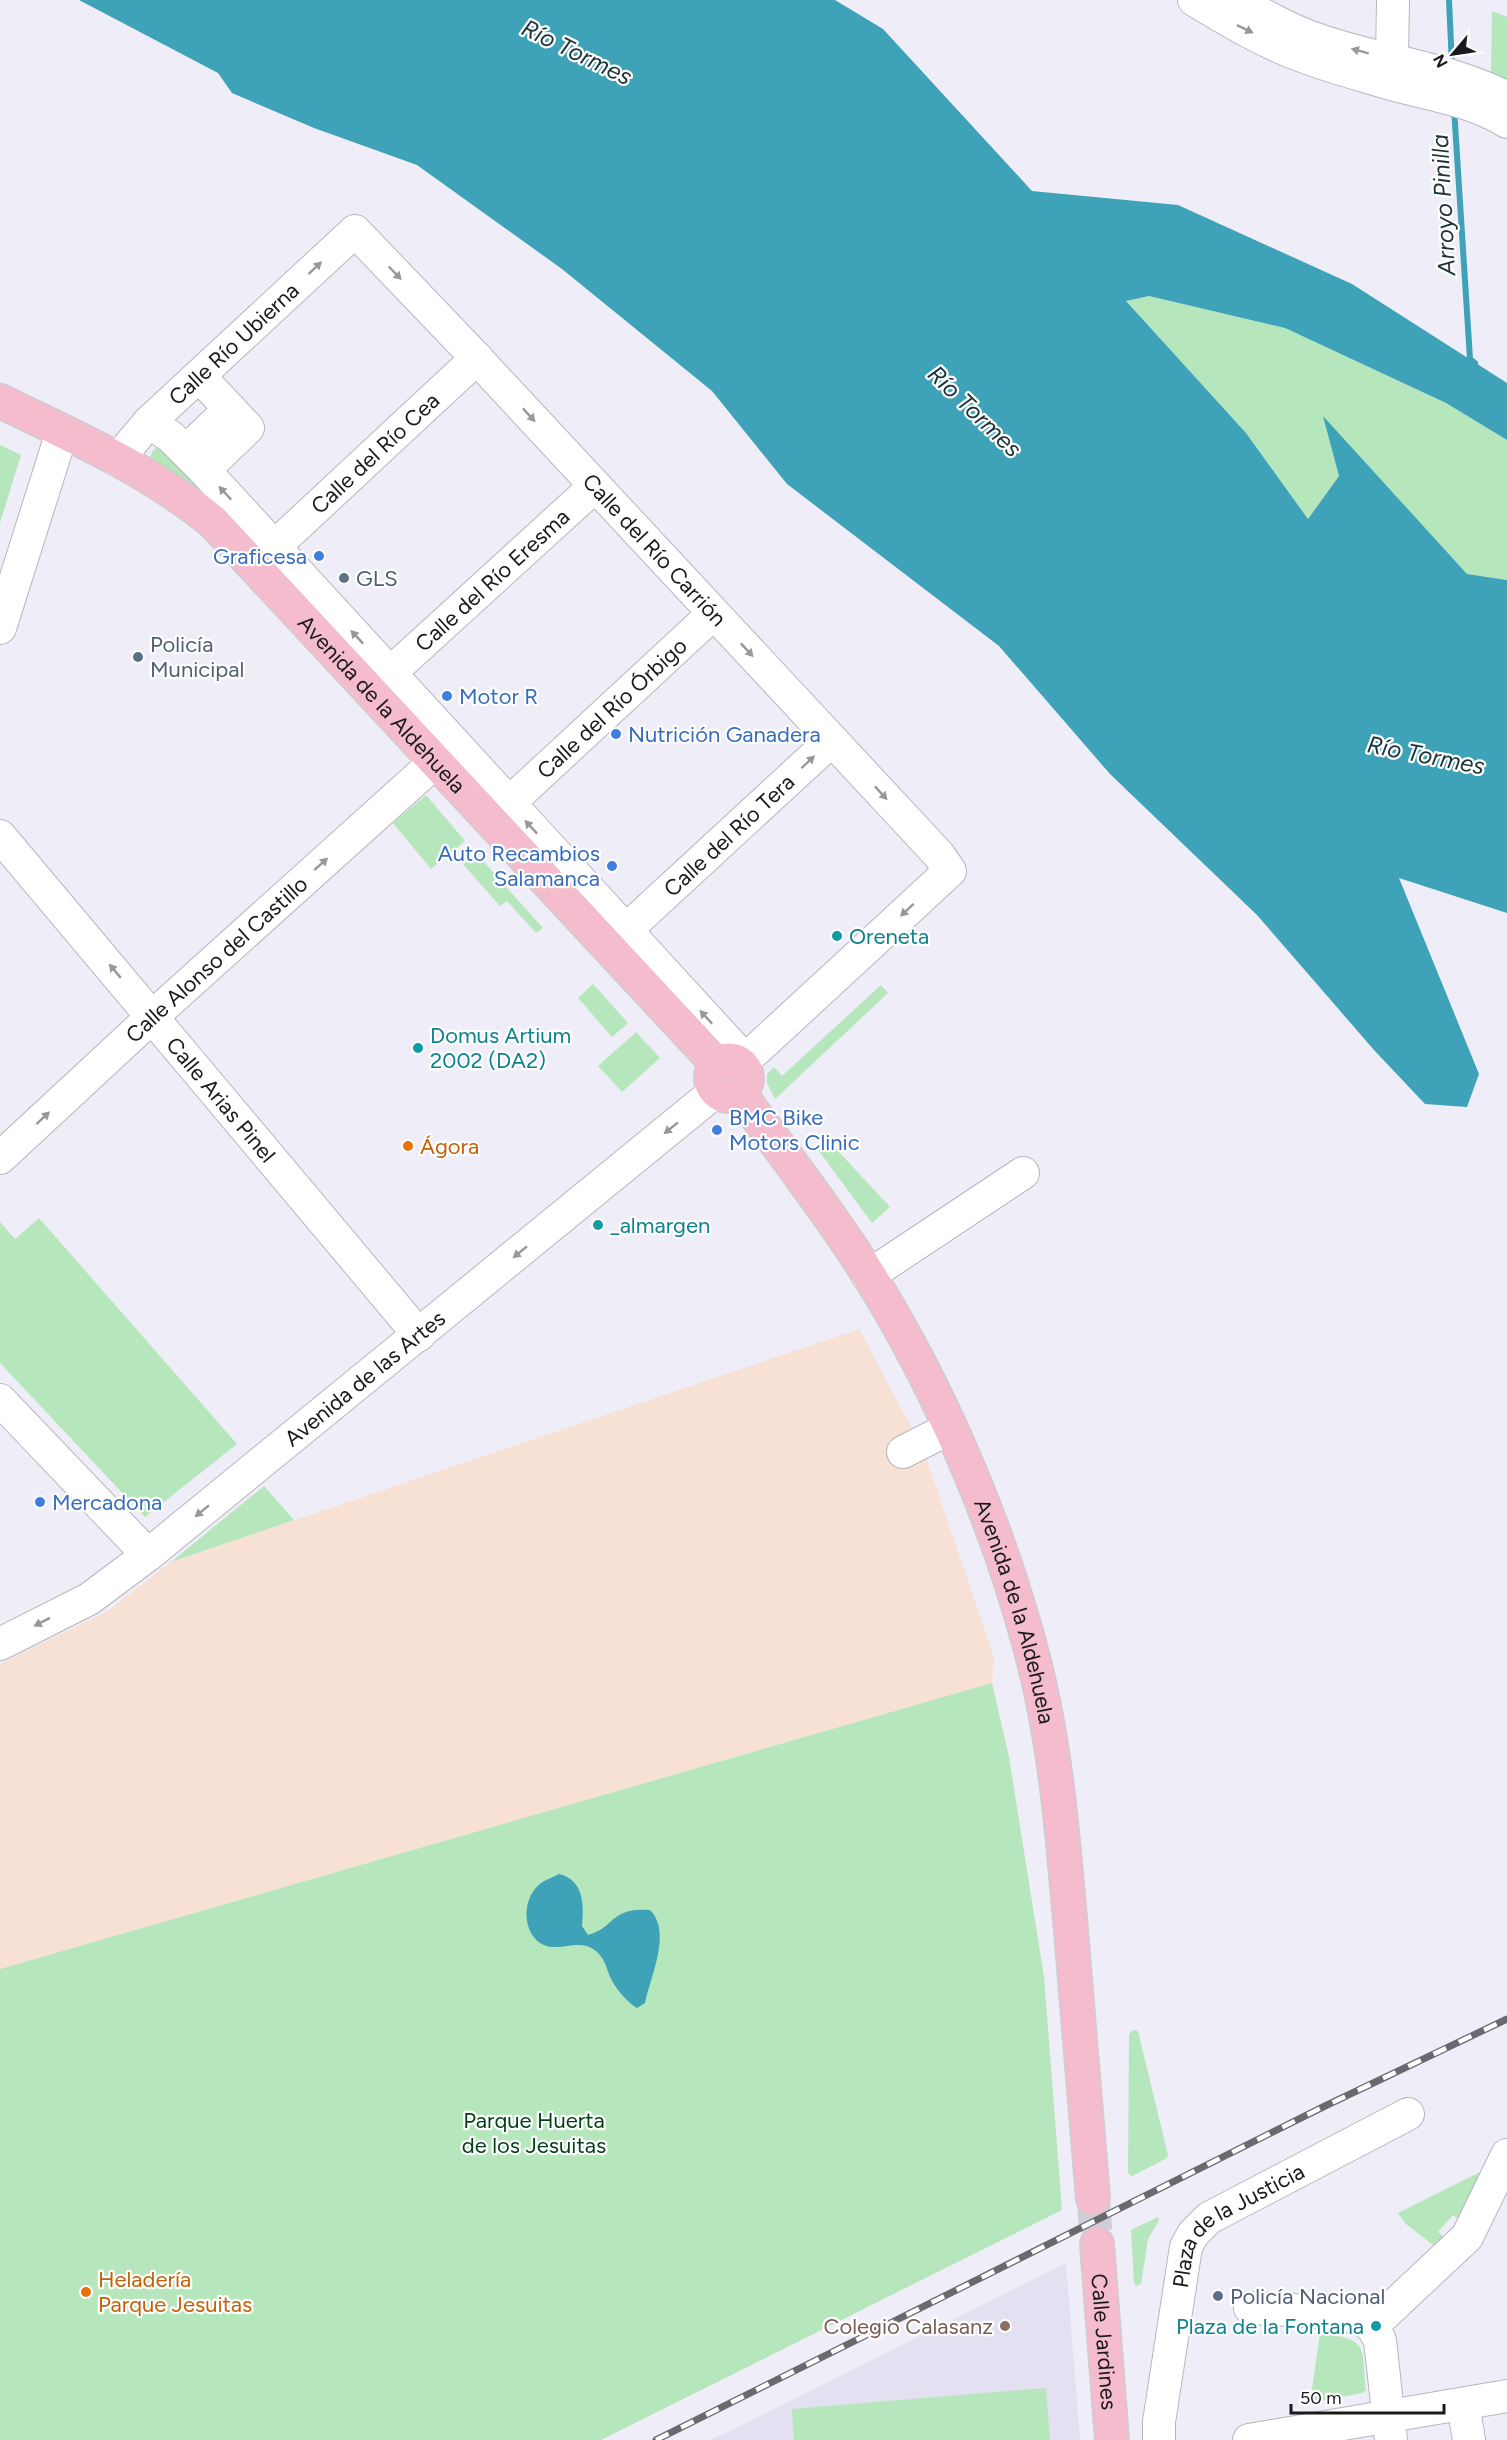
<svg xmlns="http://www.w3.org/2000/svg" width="1507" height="2440" font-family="Figtree,sans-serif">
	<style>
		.built { fill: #e2e0f1 }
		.industrial { fill: #f7e1d4 }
		.green { fill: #b6e6bc }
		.water { fill: #3ea2b8 }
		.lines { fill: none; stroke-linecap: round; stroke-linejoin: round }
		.stream { stroke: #3ea2b8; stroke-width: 6 }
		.major-tunnel { stroke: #cfced7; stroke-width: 33; stroke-dasharray: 33 16; stroke-linecap: butt }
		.minor-casing { stroke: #b7b6bf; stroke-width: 34 }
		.major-casing { stroke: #cdcdcd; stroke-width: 36 }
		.minor { stroke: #fff; stroke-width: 32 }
		.major { stroke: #f5bccd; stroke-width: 33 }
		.rail-casing { stroke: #69696e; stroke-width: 7 }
		.rail { stroke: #fff; stroke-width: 4.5; stroke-dasharray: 14; stroke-linecap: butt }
		.oneway { fill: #989899 }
		.shop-dot { fill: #3f7fe0; stroke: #fff; stroke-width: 2 }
		.service-dot { fill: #5c6f8a; stroke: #fff; stroke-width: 2 }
		.culture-dot { fill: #0f9aa8; stroke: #fff; stroke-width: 2 }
		.food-dot { fill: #e8710a; stroke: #fff; stroke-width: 2 }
		.education-dot { fill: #8d6e63; stroke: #fff; stroke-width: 2 }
		.labels { text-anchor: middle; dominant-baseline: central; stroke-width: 4.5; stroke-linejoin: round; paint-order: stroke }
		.street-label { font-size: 22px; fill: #1a1a1d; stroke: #fff }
		.shop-label { font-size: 22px; fill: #366cbe; stroke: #fff; text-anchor: start }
		.service-label { font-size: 22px; fill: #4e5e75; stroke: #fff; text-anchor: start }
		.culture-label { font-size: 22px; fill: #0d838f; stroke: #fff; text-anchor: start }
		.food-label { font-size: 22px; fill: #c56008; stroke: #fff; text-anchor: start }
		.park-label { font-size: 22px; fill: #013f16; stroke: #fff }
		.education-label { font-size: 22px; fill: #785e54; stroke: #fff; text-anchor: end }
		.water-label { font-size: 24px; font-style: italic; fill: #1c3339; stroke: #fff }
	</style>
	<rect width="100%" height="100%" fill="#efeef8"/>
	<path class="built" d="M1066 2263 1080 2440H710L727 2432Z"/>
	<path class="industrial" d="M859 1329 923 1449 994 1657 992 1683 0 1969V1664L106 1612 171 1562Z"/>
	<g class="green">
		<path d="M1492 11 1507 17V84L1491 76Z"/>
		<path d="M1149 296 1285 328 1446 403 1507 440V580L1467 574 1324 418 1339 476 1308 519 1246 433 1126 301Z"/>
		<path d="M0 445 21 455 0 523Z"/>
		<path d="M161 445 426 727 150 459 153 450Z"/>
		<path d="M426 795 465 841 431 869 393 823Z"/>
		<path d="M475 852 543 928 536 933 507 901 500 906 462 863Z"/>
		<path d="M593 984 628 1023 612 1037 578 998Z"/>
		<path d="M881 985 888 993 775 1099 767 1083V1074L774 1067 782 1076Z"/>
		<path d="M636 1032 660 1058 622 1092 598 1066Z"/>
		<path d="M826 1138 890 1207 872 1223 816 1147Z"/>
		<path d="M39 1218 237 1444 145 1517 0 1363V1222L15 1239Z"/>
		<path d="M264 1486 294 1520 171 1562Z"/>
		<path d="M992 1683 1009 1757 1044 1977 1062 2210 601 2440H0V1969Z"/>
		<path d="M1133 2030 1138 2031 1168 2155 1167 2158 1132 2176 1128 2173 1129 2034Z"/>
		<path d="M1480 2172 1484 2179 1462 2221 1453 2215 1438 2232 1446 2239 1437 2248 1406 2224 1398 2213Z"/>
		<path d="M1158 2217 1159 2220 1148 2239 1141 2284 1136 2286 1134 2283 1131 2230Z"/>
		<path d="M1320 2332C1370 2341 1361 2344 1366 2390L1362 2393 1310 2403Z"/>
		<path d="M1046 2388 1050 2440H794L792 2409Z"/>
	</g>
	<g class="water">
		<path d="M79 0H835L883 29 1032 191 1178 205 1352 284 1507 383V440L1446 403 1285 328 1149 296 1126 301 1246 433 1308 519 1339 476 1323 416 1467 574 1507 580V913L1399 878 1479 1074 1467 1107 1425 1104 1374 1050 1257 915 1110 774 999 646 787 484 712 391 562 269 417 165 314 128 232 93 218 73Z"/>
		<path d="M559 1874C584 1880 584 1905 582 1926L588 1935C616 1927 610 1907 650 1910 672 1932 651 1975 645 2003L637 2008C626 2001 616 1989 610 1977 606 1966 604 1956 593 1949 577 1938 557 1954 540 1943 523 1931 523 1903 535 1889 541 1881 551 1878 559 1874Z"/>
	</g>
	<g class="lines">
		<g class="stream">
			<path d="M1449 0 1452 65"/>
			<path d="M1454 108 1470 359 1475 363"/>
		</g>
		<path class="major-tunnel" d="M1093 2198 1097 2244"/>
		<g class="minor-casing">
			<g id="minor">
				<path d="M1194 0C1229 21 1267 44 1305 57 1331 67 1358 74 1384 82 1425 94 1470 99 1507 122"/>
				<path d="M1237 0C1263 15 1291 31 1319 40 1382 62 1448 67 1507 98"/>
				<path d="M1388 79 1392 59 1393 0"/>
				<path d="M199 376 248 428 204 470"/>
				<path d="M149 422 171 437 204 470 745 1060"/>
				<path d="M186 451 230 409"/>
				<path id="s1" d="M117 460 149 422 355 231 468 349 939 855 950 871 756 1050 738 1063"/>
				<path id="s2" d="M274 547 477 358"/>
				<path d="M0 628 62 432"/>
				<path id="s3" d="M390 673 595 486"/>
				<path id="s4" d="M509 803 713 614"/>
				<path id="s5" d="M0 836 419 1335"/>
				<path id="s6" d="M626 930 832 740"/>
				<path id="s7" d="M0 1158 153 1016 435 762"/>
				<path d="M868 1276 1023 1173"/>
				<path d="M0 1400 148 1555"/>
				<path d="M903 1452 950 1428"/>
				<path id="s8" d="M0 1644 89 1599 148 1555 716 1091"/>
				<path d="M1250 2308C1276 2310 1340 2310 1362 2320 1371 2324 1375 2331 1380 2340L1391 2440"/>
				<path d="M1372 2326 1467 2237 1507 2155"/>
				<path d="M1463 2404 1469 2440"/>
				<path id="s9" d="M1159 2440V2422L1186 2247 1193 2234 1209 2218 1408 2114"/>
				<path d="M1249 2440 1507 2396"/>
			</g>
		</g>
		<g class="major-casing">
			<g id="major">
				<path id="s10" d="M0 401C73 436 149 470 212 521L717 1064"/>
				<circle cx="729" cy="1078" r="18"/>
				<path id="s11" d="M739 1093C778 1145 818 1198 854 1252 932 1370 996 1517 1032 1654 1056 1744 1063 1839 1071 1931 1079 2020 1086 2109 1093 2198"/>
				<path id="s12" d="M1097 2244 1112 2440"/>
			</g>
		</g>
		<use href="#minor" class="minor"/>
		<use href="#major" class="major"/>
		<g class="rail-casing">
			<path id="rail" d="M656 2440 1323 2107 1507 2019"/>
		</g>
		<use href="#rail" class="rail"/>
	</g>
	<defs><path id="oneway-solid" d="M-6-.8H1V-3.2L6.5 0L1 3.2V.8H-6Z" transform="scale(1.5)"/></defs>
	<g class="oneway">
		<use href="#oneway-solid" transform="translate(1245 29) rotate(26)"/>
		<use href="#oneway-solid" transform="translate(1360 51) rotate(-165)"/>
		<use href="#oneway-solid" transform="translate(315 268) rotate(-43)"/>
		<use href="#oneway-solid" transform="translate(395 273) rotate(46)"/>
		<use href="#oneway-solid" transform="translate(529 415) rotate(47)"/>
		<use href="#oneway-solid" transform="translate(225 493) rotate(-133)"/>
		<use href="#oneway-solid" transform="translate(357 637) rotate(-133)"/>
		<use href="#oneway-solid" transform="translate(747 650) rotate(47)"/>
		<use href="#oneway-solid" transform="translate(808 762) rotate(-43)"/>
		<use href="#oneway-solid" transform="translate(881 793) rotate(47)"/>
		<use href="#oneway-solid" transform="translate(531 827) rotate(-133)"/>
		<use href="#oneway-solid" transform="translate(321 864) rotate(-42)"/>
		<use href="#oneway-solid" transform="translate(907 910) rotate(137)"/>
		<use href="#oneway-solid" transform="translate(115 971) rotate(-130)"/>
		<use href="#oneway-solid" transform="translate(706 1017) rotate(-133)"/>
		<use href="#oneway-solid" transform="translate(43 1118) rotate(-43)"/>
		<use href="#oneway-solid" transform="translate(671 1128) rotate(141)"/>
		<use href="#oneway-solid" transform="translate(520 1252) rotate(141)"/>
		<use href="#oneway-solid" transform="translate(202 1511) rotate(141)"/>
		<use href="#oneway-solid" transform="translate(42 1622) rotate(153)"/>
	</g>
	<g class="shop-dot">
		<circle cx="319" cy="556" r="6"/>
		<circle cx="447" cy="696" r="6"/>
		<circle cx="616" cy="734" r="6"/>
		<circle cx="612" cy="866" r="6"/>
		<circle cx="717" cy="1130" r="6"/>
		<circle cx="40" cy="1502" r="6"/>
	</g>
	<g class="service-dot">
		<circle cx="344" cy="578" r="6"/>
		<circle cx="138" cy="657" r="6"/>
		<circle cx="1218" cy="2296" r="6"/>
	</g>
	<g class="culture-dot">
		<circle cx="837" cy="936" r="6"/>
		<circle cx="418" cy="1048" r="6"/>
		<circle cx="598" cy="1225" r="6"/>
		<circle cx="1376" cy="2326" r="6"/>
	</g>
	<g class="food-dot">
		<circle cx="408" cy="1146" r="6"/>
		<circle cx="86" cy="2292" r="6"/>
	</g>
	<circle class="education-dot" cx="1005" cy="2326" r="6"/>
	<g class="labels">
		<g class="street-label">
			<text stroke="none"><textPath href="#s1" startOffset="165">Calle Río Ubierna</textPath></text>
			<text stroke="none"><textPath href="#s2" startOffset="138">Calle del Río Cea</textPath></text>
			<text stroke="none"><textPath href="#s1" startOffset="768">Calle del Río Carrión</textPath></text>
			<text stroke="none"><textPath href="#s3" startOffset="138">Calle del Río Eresma</textPath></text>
			<text stroke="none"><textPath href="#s10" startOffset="494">Avenida de la Aldehuela</textPath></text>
			<text stroke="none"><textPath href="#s4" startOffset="140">Calle del Río Órbigo</textPath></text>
			<text stroke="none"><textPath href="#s6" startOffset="140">Calle del Río Tera</textPath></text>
			<text stroke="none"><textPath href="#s7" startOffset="294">Calle Alonso del Castillo</textPath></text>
			<text stroke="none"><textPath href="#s5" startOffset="344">Calle Arias Pinel</textPath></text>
			<text stroke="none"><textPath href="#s8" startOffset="453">Avenida de las Artes</textPath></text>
			<text stroke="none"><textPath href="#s11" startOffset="592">Avenida de la Aldehuela</textPath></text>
			<text stroke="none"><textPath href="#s9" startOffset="246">Plaza de la Justicia</textPath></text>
			<text stroke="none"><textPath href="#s12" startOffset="98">Calle Jardines</textPath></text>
		</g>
		<g class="shop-label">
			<text x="307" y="556" text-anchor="end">Graficesa</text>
			<text x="459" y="696">Motor R</text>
			<text x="628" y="734">Nutrición Ganadera</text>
			<text x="600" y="853" text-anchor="end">Auto Recambios<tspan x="600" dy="25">Salamanca</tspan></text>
			<text x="729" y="1117">BMC Bike<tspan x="729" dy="25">Motors Clinic</tspan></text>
			<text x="52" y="1502">Mercadona</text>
		</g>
		<g class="service-label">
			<text x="356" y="578">GLS</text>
			<text x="150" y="644">Policía<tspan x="150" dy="25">Municipal</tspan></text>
			<text x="1230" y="2296">Policía Nacional</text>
		</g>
		<g class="culture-label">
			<text x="849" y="936">Oreneta</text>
			<text x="430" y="1035">Domus Artium<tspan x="430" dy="25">2002 (DA2)</tspan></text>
			<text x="610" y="1225">_almargen</text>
			<text x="1364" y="2326" text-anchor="end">Plaza de la Fontana</text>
		</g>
		<g class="food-label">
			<text x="420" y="1146">Ágora</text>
			<text x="98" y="2279">Heladería<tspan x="98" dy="25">Parque Jesuitas</tspan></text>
		</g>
		<g class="park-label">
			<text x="534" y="2120">Parque Huerta<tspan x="534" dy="25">de los Jesuitas</tspan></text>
		</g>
		<g class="education-label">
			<text x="993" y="2326">Colegio Calasanz</text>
		</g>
		<g class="water-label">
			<text transform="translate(577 52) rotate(26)">Río Tormes</text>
			<text transform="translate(1443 205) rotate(-93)">Arroyo Pinilla</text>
			<text transform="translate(975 411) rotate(44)">Río Tormes</text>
			<text transform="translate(1426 755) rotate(11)">Río Tormes</text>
		</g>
	</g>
	<g transform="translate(1453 54) rotate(241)" stroke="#ffffff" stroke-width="4.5" paint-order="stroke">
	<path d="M0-4.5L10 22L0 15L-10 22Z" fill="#1a1a1d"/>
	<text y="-9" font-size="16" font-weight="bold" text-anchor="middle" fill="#1a1a1d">N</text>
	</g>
	<path d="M1291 2404v9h153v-9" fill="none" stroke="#1a1a1d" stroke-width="3"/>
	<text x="1300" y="2404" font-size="18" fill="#1a1a1d" stroke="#ffffff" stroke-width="4.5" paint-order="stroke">50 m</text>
</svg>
